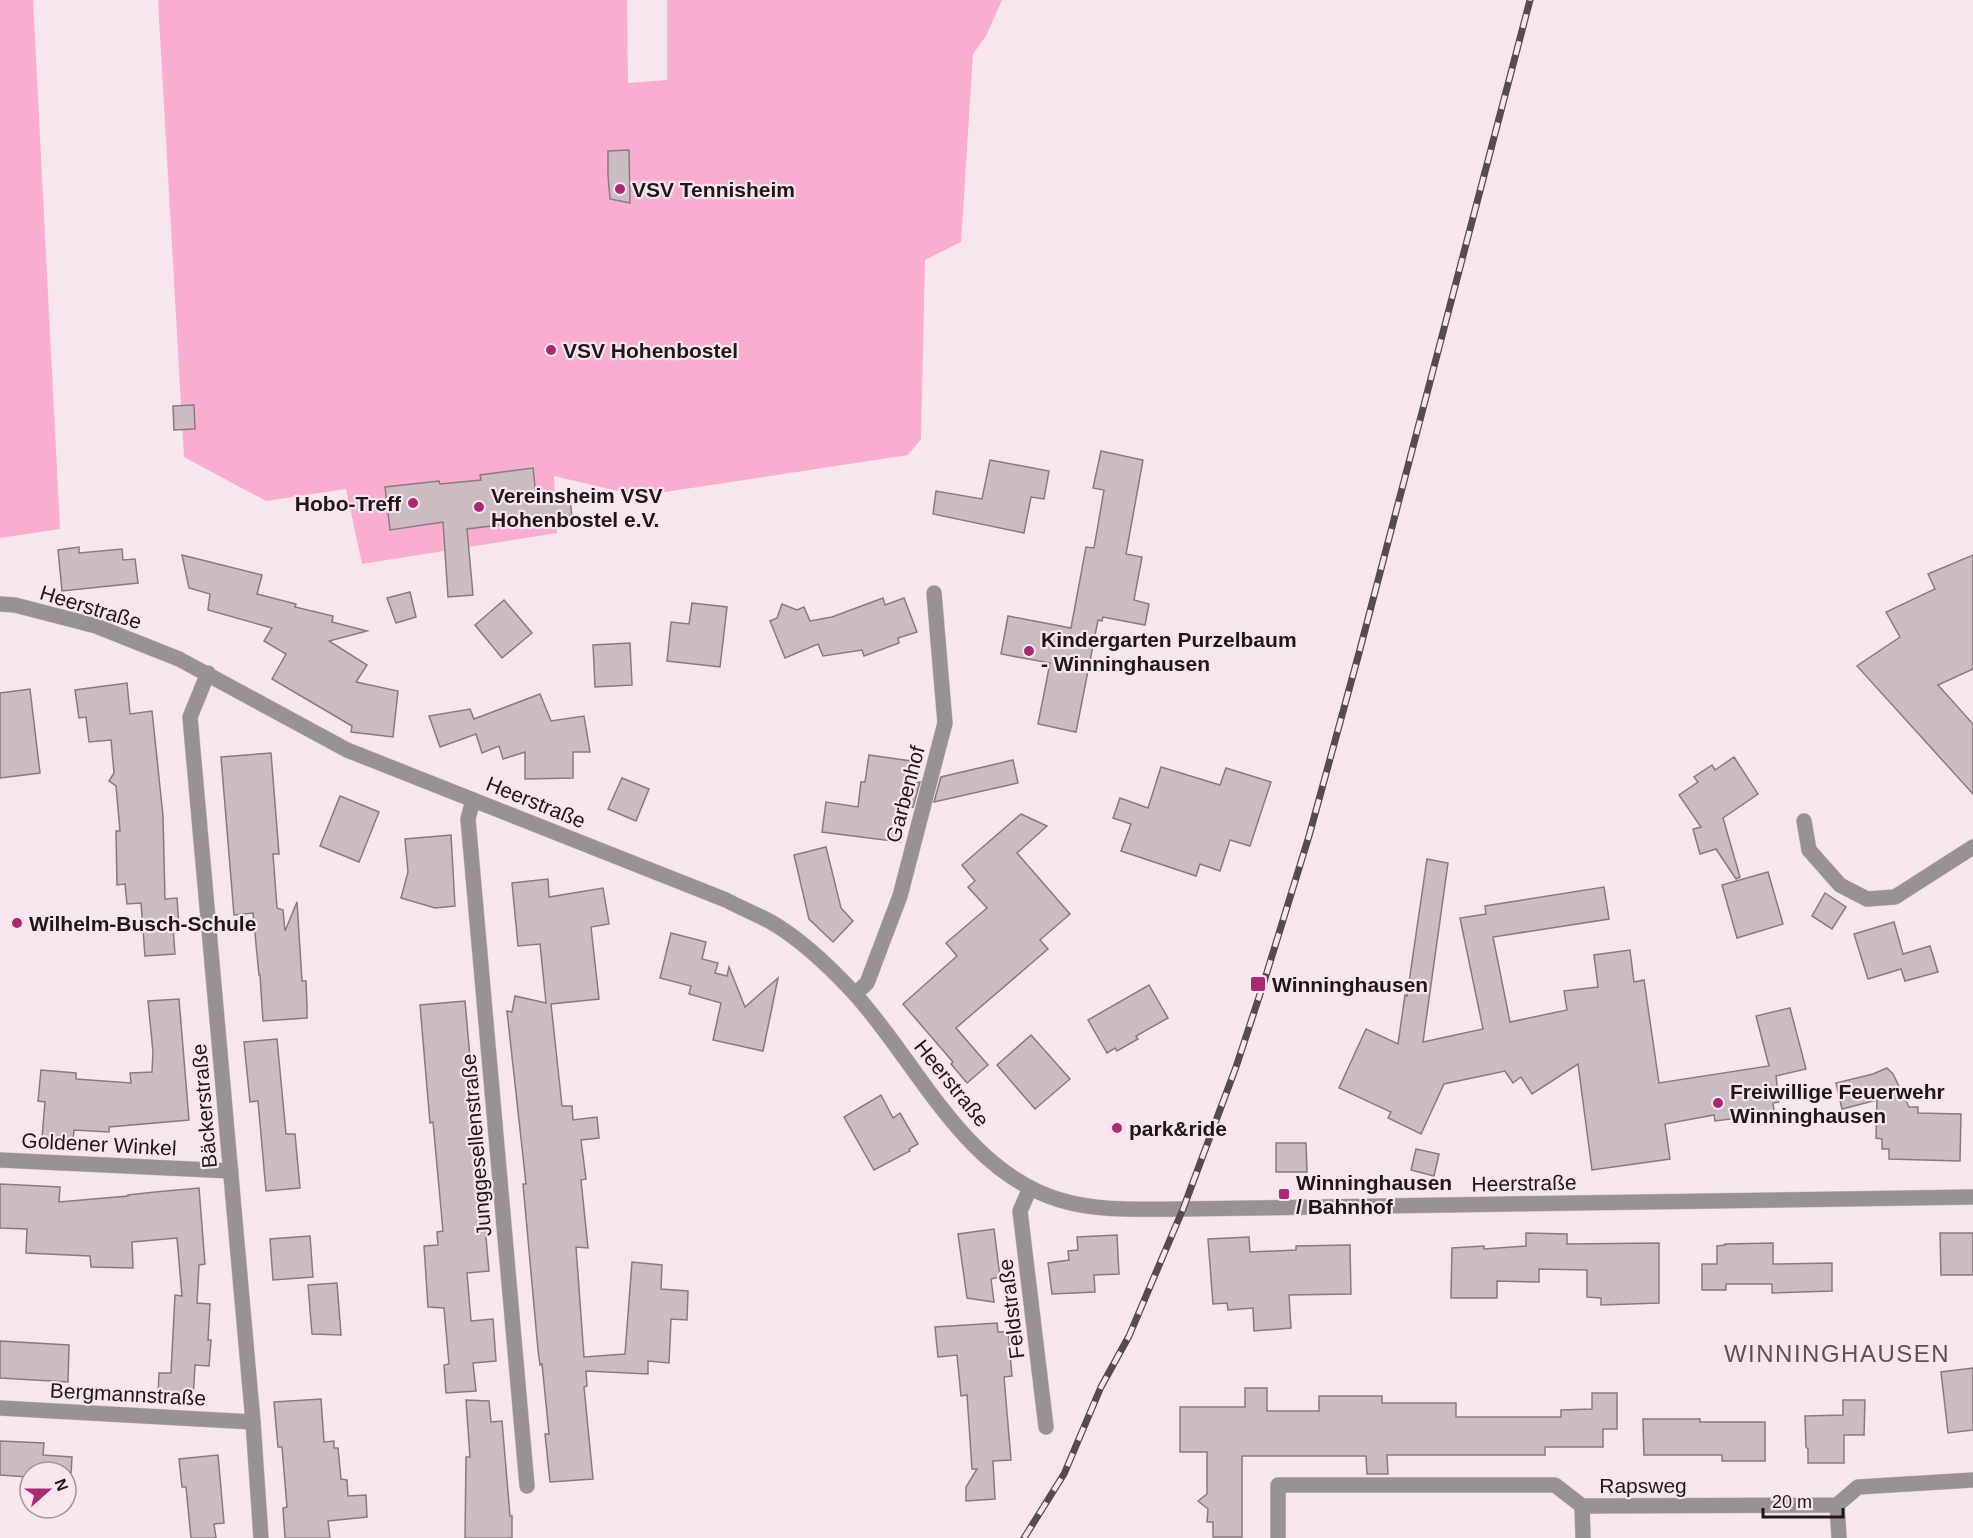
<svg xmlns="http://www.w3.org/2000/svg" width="1973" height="1538" font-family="Helvetica,sans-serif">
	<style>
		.green { fill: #f9aed0 }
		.building { fill: #ccbcc2; stroke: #897a81; stroke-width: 1.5 }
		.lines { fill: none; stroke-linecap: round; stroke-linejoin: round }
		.minor-casing { stroke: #d0c1c7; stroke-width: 16 }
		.tertiary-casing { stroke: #d0c1c7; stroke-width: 16 }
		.minor { stroke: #999295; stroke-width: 15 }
		.tertiary { stroke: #999295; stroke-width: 15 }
		.rail-casing { stroke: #554c50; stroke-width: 7 }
		.rail { stroke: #f7e6ed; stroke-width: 4.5; stroke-dasharray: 14; stroke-linecap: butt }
		.poi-dot { fill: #ab2873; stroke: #f7e6ed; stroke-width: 2 }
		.labels { text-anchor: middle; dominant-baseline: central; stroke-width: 4.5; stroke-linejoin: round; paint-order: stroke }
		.poi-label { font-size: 21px; font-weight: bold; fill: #1e181a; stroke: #f7e6ed; text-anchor: start }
		.street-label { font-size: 21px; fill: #1e181a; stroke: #f7e6ed }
		.quarter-label { font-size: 24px; letter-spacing: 1.5px; fill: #5f5157; stroke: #f7e6ed }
	</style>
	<rect width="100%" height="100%" fill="#f7e6ed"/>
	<g class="green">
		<path d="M0 0H33L60 529 0 538Z"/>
		<path d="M158 0H627L628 83 667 80V0H1002L986 36 973 54 961 242 925 260 921 439 908 455 639 496 554 476 557 533 362 564 346 489 266 501 184 457Z"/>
	</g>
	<g class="building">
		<path d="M629 150 630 203 610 199 608 175V151Z"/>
		<path d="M194 405 195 429 174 430 173 406Z"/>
		<path d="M1101 451 1143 460 1126 554 1142 557 1134 600 1149 604 1145 625 1103 617 1102 621 1098 620 1076 732 1038 724 1050 663 1001 654 1008 616 1071 628 1086 547 1094 548 1104 490 1093 488Z"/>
		<path d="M990 460 1049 471 1044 499 1031 497 1024 533 933 514 936 491 982 499Z"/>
		<path d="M533 468 536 496 569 492 572 516 467 529 473 595 448 597 443 522 390 530 385 487 439 481 440 484 481 480 480 475Z"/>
		<path d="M79 547V553L122 549 123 560 135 559 138 583 62 591 58 550Z"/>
		<path d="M182 555 262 575 257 594 296 604 295 607 333 616 332 622 367 631 329 641 367 665 356 682 398 691 393 737 351 732 352 726 272 679 286 654 264 641 272 628 208 610 210 594 189 588Z"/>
		<path d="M1973 555V669L1938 685 1973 724V794L1857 666 1900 637 1886 612 1935 589 1928 574Z"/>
		<path d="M410 592 416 617 396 623 387 598Z"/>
		<path d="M883 598 885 605 904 598 917 632 898 638 899 643 864 656 862 650 823 656 818 644 785 658 770 621 777 618 782 604 797 610 804 607 810 621 832 617Z"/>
		<path d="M504 600 532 633 502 658 475 625Z"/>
		<path d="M692 603 727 607 720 667 667 661 671 622 689 624Z"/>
		<path d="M630 643 632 685 595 687 593 645Z"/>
		<path d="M127 683 130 714 152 711 163 816 165 899 177 898 179 926 173 927 175 954 145 956 141 903 127 904 125 884 117 885 116 831H120L116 786 109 781 114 773 111 740 89 742 86 717 79 718 75 690Z"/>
		<path d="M30 689 40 773 0 778V693Z"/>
		<path d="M540 694 551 721 584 716 590 752H573V778L525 779V752L503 759 499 746 482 753 476 734 440 747 429 716 470 709 474 719Z"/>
		<path d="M271 753 279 854H273L277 908 283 910 285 931 297 902 302 981H306L307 1007V1018L263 1021 260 975H259L253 913 234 915 221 757Z"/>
		<path d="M869 755 911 761 908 785 920 782 913 807 904 809 900 842 822 832 826 802 858 807 861 782H865Z"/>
		<path d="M1734 757 1758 794 1723 818 1740 877 1736 879 1716 849 1700 854 1693 829 1701 827 1679 795 1698 782 1694 777 1712 765 1715 770Z"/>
		<path d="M1013 760 1018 783 934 802 941 777Z"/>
		<path d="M1161 767 1220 785 1226 768 1271 782 1250 846 1230 840 1220 871 1200 864 1196 876 1121 851 1131 824 1113 818 1120 798 1148 808Z"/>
		<path d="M622 778 649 789 636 821 608 809Z"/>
		<path d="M340 796 379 812 359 862 320 846Z"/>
		<path d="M1021 814 1047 826 1017 853 1070 914 1040 940 1048 949 956 1028 988 1065 967 1083 951 1064 953 1062 903 1004 957 956 946 943 987 908 968 887 975 881 962 865Z"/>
		<path d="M451 835 455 906 435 908 401 898 408 872 405 839Z"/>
		<path d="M826 847 841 908 853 921 833 942 809 919 794 855Z"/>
		<path d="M1427 859 1448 863 1423 1042 1483 1029 1460 918 1486 914 1485 906 1604 887 1609 919 1493 937 1510 1022 1567 1010 1564 991 1598 987 1594 955 1630 950 1634 982 1644 980 1659 1083 1769 1066 1756 1016 1790 1008 1806 1069 1776 1076 1779 1102 1773 1103 1775 1117 1740 1122 1739 1118 1715 1121 1714 1115 1665 1124 1670 1159 1592 1170 1578 1064 1532 1094 1521 1077 1513 1083 1505 1071 1444 1084 1421 1134 1388 1118 1391 1112 1339 1088 1366 1029 1398 1044 1405 995 1407 996Z"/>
		<path d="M1768 872 1783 924 1737 938 1722 885Z"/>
		<path d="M548 879 549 897 603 888 609 924 591 927 599 999 551 1004 562 1106H572L573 1120 597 1117 599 1138 581 1140 586 1179 581 1180 588 1248 576 1247 584 1357 625 1354 632 1262 662 1265 661 1289 688 1291 687 1320 671 1319 669 1363 648 1361V1374L586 1371 587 1386 584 1387 593 1479 550 1482 545 1434H549L542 1364 540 1365 538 1350 523 1184H526L507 1011 512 1012 515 996 546 1003 540 944 518 946 512 883Z"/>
		<path d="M1825 893 1846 907 1832 929 1812 916Z"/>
		<path d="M1894 922 1903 954 1930 946 1938 972 1905 981 1901 969 1868 979 1854 934Z"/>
		<path d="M671 933 706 942 702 959 718 963 715 973 727 976 729 967 745 1007 778 978 763 1051 713 1040 721 1003 689 994 691 986 660 978Z"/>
		<path d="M1149 985 1168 1018 1136 1036 1138 1039 1117 1051 1115 1048 1107 1053 1088 1020Z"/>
		<path d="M179 999 189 1120 109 1127V1132L74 1130 73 1140 42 1138 45 1102 38 1101 41 1070 76 1073V1079L131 1083 130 1073 152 1072 153 1052 148 1001Z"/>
		<path d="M465 1001 489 1271 467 1273 471 1321 493 1319 496 1361 473 1363 476 1391 446 1393 444 1365 449 1364 444 1308 428 1307 424 1246 438 1245 437 1232 443 1231 433 1122 430 1123 420 1005Z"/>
		<path d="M1031 1035 1070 1079 1035 1109 997 1065Z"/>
		<path d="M277 1039 286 1134H295L300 1188 266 1191 258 1101 250 1102 244 1042Z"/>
		<path d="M1887 1068 1893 1074 1909 1107H1918V1113L1961 1114 1960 1161 1889 1159V1149H1882V1139L1876 1138 1877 1100 1842 1109 1836 1083 1873 1074Z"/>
		<path d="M881 1095 893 1118 900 1113 918 1144 909 1149 910 1151 874 1170 844 1117Z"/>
		<path d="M1276 1143H1306L1307 1172H1276Z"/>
		<path d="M1416 1149 1439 1154 1434 1176 1411 1170Z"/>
		<path d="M0 1184 60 1187 59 1202 128 1196V1195L155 1192 199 1188 205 1264 199 1265 197 1303 210 1304 208 1340H211L209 1366 195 1365 193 1398 158 1396 159 1373H171L175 1295 182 1296 177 1238 132 1242 133 1268 91 1267 90 1256 26 1253 27 1229 0 1228Z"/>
		<path d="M994 1229 1000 1277 991 1279 994 1302 967 1298 958 1234Z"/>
		<path d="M1526 1233 1567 1234V1244L1659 1243V1303L1601 1305V1298L1587 1297V1270L1539 1269V1282L1497 1281V1298H1451L1452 1248 1484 1246V1249L1526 1246Z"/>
		<path d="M1940 1233H1973V1275H1941Z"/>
		<path d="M1117 1235 1119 1274 1094 1275 1095 1292 1052 1294 1048 1263 1069 1260 1068 1251 1078 1250 1077 1237Z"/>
		<path d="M310 1236 313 1277 273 1280 270 1239Z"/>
		<path d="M1249 1237 1250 1252 1296 1250V1246L1350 1245 1351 1294 1289 1295 1291 1328 1254 1331 1253 1308 1228 1310 1227 1303 1213 1304 1208 1239Z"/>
		<path d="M1773 1243V1264L1832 1263V1291L1772 1293V1284H1726V1290H1702V1264H1717V1246L1725 1245V1244Z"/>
		<path d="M337 1283 341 1335 312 1334 308 1285Z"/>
		<path d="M997 1323 998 1332H1008L1012 1376 1004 1377 1011 1460 993 1461 995 1499 966 1501V1487L977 1469H972L967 1395 961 1396 957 1355 938 1357 935 1327Z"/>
		<path d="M0 1341 69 1345 68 1382 0 1378Z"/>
		<path d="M1973 1368V1430L1948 1433 1941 1372Z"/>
		<path d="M1245 1388H1267V1411H1319V1396H1382V1403H1456V1417H1561V1410L1592 1409V1393H1617V1429H1603V1447H1545V1455H1387L1388 1474H1367L1366 1456H1242V1537H1213V1522H1207L1208 1509 1198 1501 1207 1494V1452H1180V1407H1245Z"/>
		<path d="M321 1399 324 1442 334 1441V1448H338L341 1479 347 1480 348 1496 366 1495 367 1517 328 1521 330 1538H285L283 1508 287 1507 282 1447H278L274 1402Z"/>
		<path d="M466 1400 489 1401 491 1422 502 1421 510 1516H512V1538H465L466 1457H470Z"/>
		<path d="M1843 1400H1865L1864 1435H1844V1463H1808V1449L1806 1447 1805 1416 1843 1415Z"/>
		<path d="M1643 1419H1700V1422H1765V1461H1722V1455H1644Z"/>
		<path d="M0 1441 44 1443 43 1455 72 1457 70 1491H66V1472H30V1489H27V1477L0 1475Z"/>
		<path d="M218 1455 224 1523 214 1524 216 1538H191L186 1487H182L179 1459Z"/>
	</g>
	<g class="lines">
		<g class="minor-casing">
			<g id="minor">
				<path d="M208 673 190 717 253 1422 261 1538"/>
				<path d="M473 800 468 819 527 1486"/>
				<path d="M1804 821 1809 850 1840 885 1867 899 1895 897 1973 847"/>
				<path d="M855 994 867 983 900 896 945 723 934 593"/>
				<path d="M0 1160 231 1171"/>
				<path d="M1030 1188 1020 1211 1046 1427"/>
				<path d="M0 1408 253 1422"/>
				<path d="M1837 1505 1839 1538"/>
				<path d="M1582 1506 1583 1538"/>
				<path d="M1278 1538V1485H1555L1582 1506 1837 1505 1858 1487 1973 1480"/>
			</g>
		</g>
		<g class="tertiary-casing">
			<path id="tertiary" d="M0 604 15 605 96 626 179 659 347 750 726 900C741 908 756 914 771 922 802 940 830 967 854 993 918 1063 963 1171 1060 1200 1099 1212 1143 1209 1183 1209L1973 1197"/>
		</g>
		<use href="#minor" class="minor"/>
		<use href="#tertiary" class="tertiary"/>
		<g class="rail-casing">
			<path id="rail" d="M1024 1538 1064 1474 1101 1387 1129 1336 1183 1209 1236 1067 1263 985 1309 836 1359 653 1530 0"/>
		</g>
		<use href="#rail" class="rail"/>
	</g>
	<g class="poi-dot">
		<circle cx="620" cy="189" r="6"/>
		<circle cx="551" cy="350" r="6"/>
		<circle cx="413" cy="503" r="6"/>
		<circle cx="479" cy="507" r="6"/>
		<circle cx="1029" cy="651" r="6"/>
		<circle cx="17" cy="923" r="6"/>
		<rect x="1250" y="976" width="16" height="16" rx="3"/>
		<circle cx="1718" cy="1103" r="6"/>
		<circle cx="1117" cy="1128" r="6"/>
		<rect x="1278" y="1188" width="12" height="12" rx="3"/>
	</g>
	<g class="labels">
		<g class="poi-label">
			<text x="632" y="189">VSV Tennisheim</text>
			<text x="563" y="350">VSV Hohenbostel</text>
			<text x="491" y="495">Vereinsheim VSV<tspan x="491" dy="24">Hohenbostel e.V.</tspan></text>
			<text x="401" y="503" text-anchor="end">Hobo-Treff</text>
			<text x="1041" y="639">Kindergarten Purzelbaum<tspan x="1041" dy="24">- Winninghausen</tspan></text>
			<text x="29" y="923">Wilhelm-Busch-Schule</text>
			<text x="1272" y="984">Winninghausen</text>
			<text x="1730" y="1091">Freiwillige Feuerwehr<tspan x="1730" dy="24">Winninghausen</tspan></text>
			<text x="1129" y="1128">park&amp;ride</text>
			<text x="1296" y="1182">Winninghausen<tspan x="1296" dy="24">/ Bahnhof</tspan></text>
		</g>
		<g class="street-label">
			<text transform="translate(91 607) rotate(17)">Heerstraße</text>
			<text transform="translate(905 794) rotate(-75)">Garbenhof</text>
			<text transform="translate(536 802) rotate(22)">Heerstraße</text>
			<text transform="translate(952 1083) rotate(51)">Heerstraße</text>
			<text transform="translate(204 1106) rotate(-95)">Bäckerstraße</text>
			<text transform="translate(99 1144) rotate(3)">Goldener Winkel</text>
			<text transform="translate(476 1145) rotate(-95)">Junggesellenstraße</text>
			<text transform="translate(1524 1183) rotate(-1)">Heerstraße</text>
			<text transform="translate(1011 1309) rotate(-97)">Feldstraße</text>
			<text transform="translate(128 1394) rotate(3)">Bergmannstraße</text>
			<text x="1643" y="1485">Rapsweg</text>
		</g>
		<g class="quarter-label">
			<text x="1837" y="1353">WINNINGHAUSEN</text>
		</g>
	</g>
	<g transform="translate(48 1490) rotate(69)"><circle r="28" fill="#f7e6ed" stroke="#a09499" stroke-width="1.5"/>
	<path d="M0-4.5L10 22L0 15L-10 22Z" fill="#ab2873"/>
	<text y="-9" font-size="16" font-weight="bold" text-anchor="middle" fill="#1e181a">N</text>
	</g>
	<path d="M1763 1508v9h80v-9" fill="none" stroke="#1e181a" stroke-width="3"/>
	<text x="1772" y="1508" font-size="18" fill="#1e181a" stroke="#f7e6ed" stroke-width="4.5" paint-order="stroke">20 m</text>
</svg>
